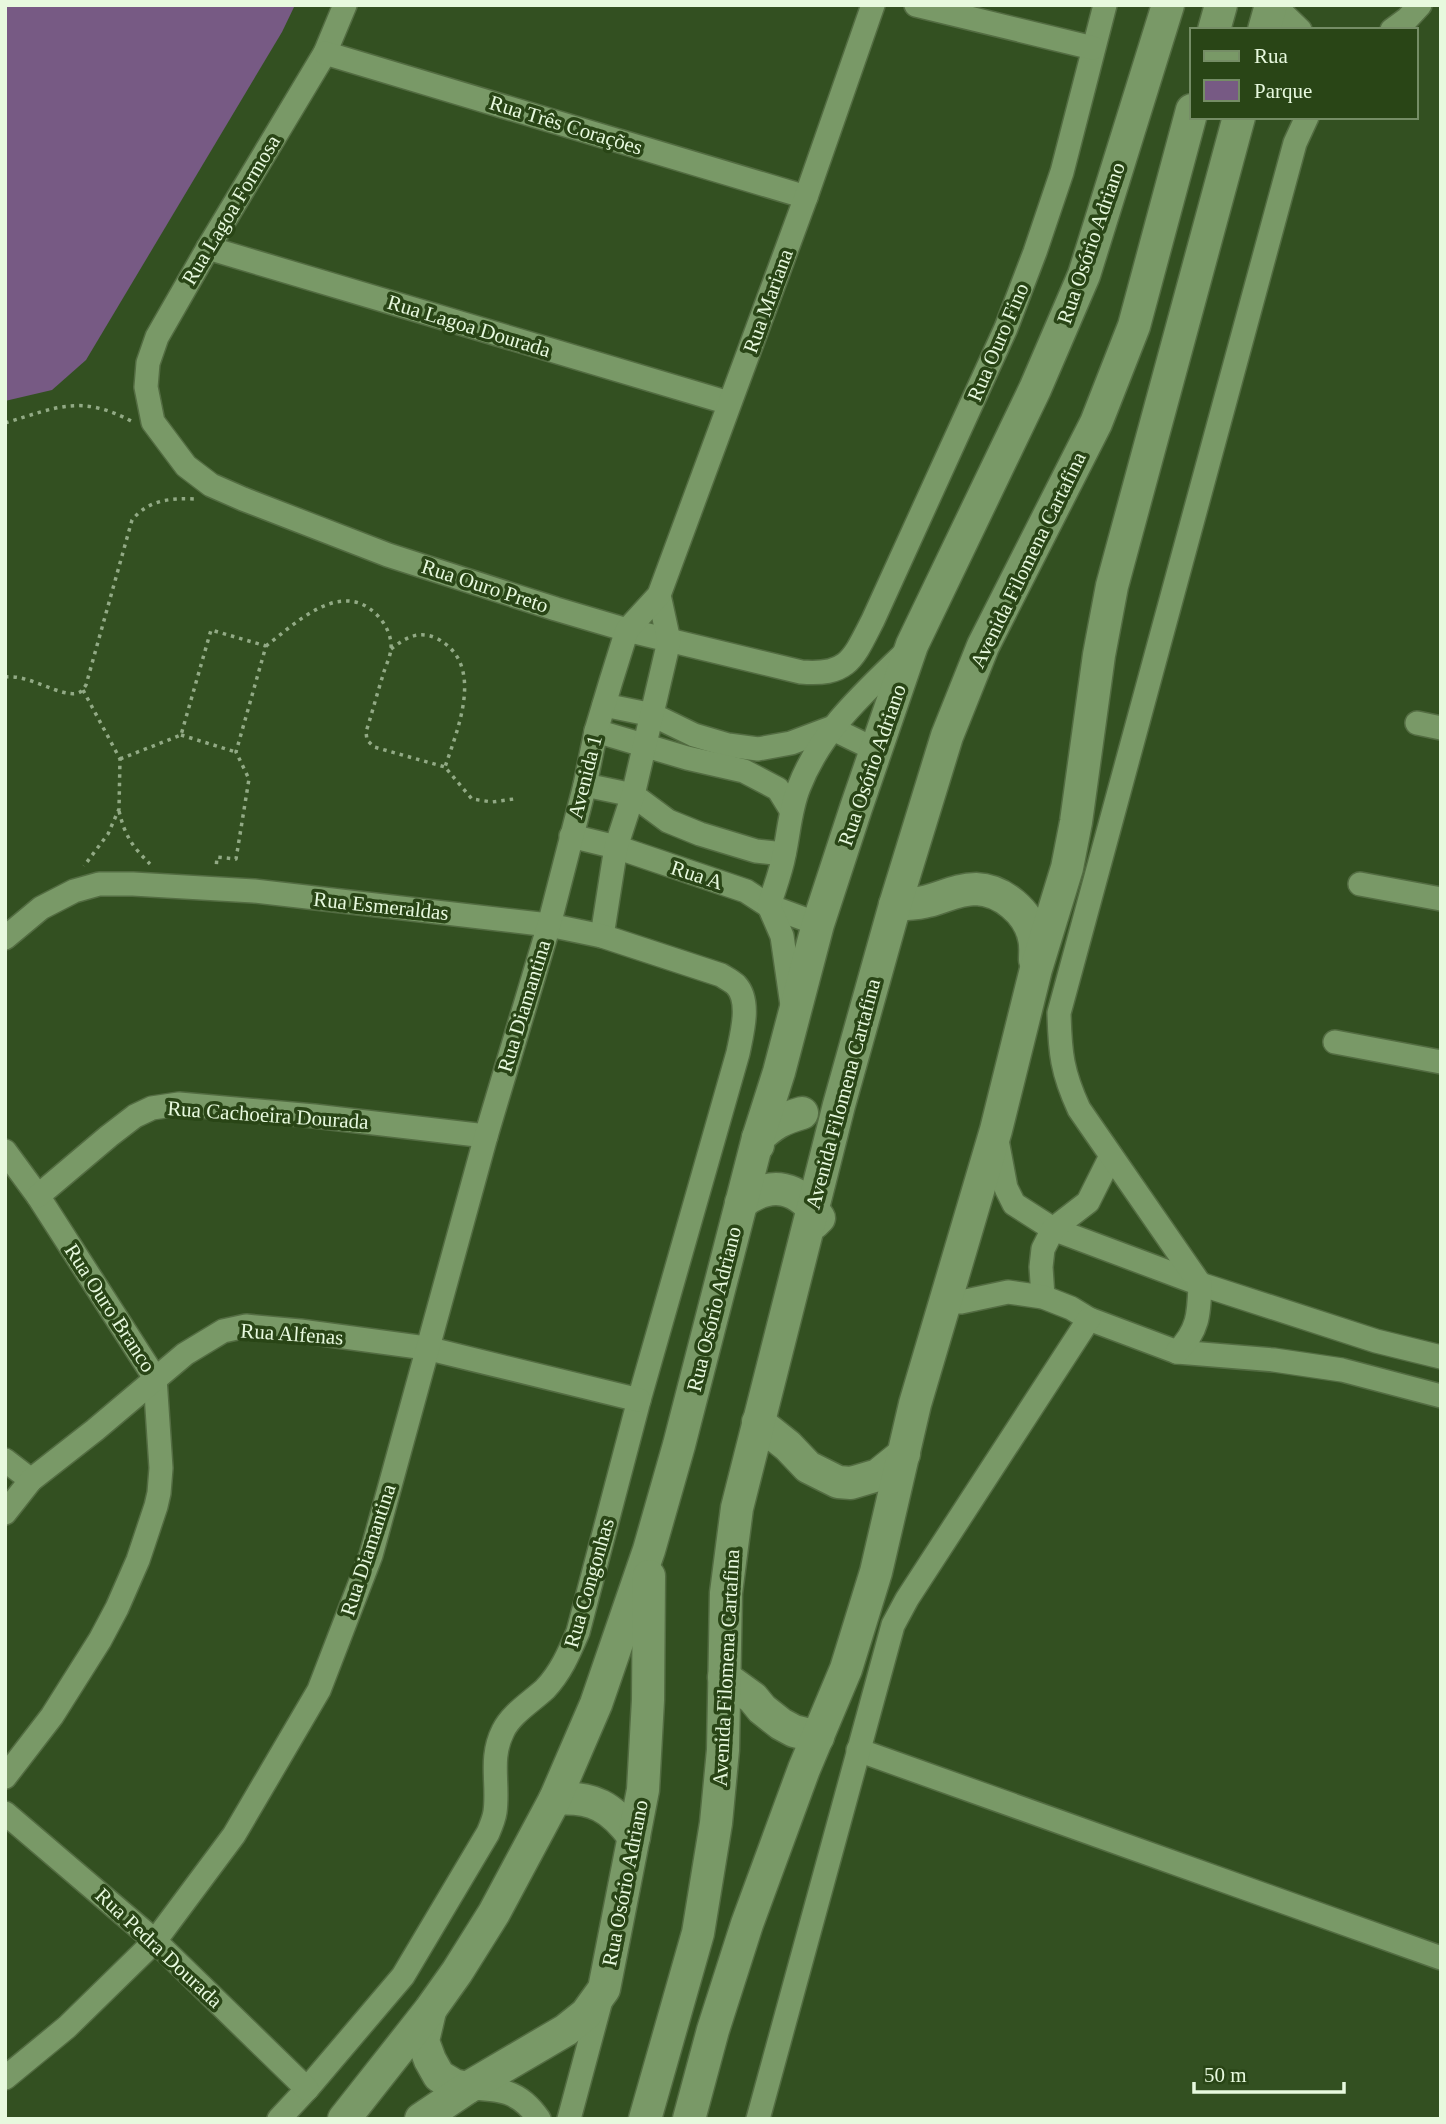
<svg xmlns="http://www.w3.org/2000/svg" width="1446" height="2124" font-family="Georgia,serif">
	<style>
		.green { fill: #775a84 }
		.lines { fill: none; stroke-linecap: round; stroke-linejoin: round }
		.street-casing { stroke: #536c42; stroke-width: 26 }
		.secondary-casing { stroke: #536c42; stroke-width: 35 }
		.path { stroke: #92aa85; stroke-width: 3.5; stroke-dasharray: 3.5 5; stroke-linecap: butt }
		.street { stroke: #799967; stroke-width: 23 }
		.secondary { stroke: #799967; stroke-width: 32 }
		.labels { text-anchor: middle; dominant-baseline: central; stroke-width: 7; stroke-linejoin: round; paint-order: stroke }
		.street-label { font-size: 21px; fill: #e7f9de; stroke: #294516 }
	</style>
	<rect width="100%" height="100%" fill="#335021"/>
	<path class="green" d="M5 5H295L282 32 86 360 52 390 5 401Z"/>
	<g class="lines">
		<g class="street-casing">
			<g id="street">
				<path d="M345 5 325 53 208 248 157 337 148 363 146 387 153 422 186 466 211 485 243 499 388 555 556 609 627 630 801 672C848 676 853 659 873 620L1006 328 1035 252 1062 172 1105 5"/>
				<path d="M916 5 1093 48"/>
				<path d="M1274 5 1300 30"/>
				<path d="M1392 30 1407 19 1420 5"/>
				<path d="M325 53 806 197"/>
				<path d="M208 248 729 403"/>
				<path d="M604 705 653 715 694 735 728 745 758 749 791 743 831 728 876 750"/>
				<path d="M1417 723 1441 728"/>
				<path d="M596 731 687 758 744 771 778 789 791 810"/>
				<path d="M585 785 633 795 668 821 700 834 756 851 784 854"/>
				<path d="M571 836 616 847 746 891 769 906 818 924"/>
				<path d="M1360 884 1441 899"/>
				<path d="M602 936 616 847 633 795 669 641 659 595"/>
				<path d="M5 938 41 908 74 891 99 884H133L254 891 549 925 602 936 721 975C726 978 732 981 736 985 751 1001 742 1033 738 1053L639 1400 578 1632C569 1653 561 1672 545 1689 531 1702 511 1714 503 1731 489 1759 499 1783 495 1812 494 1819 491 1826 488 1833L403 1976 307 2089 279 2119"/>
				<path d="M792 1005 782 936 769 906C774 889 781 872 784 855 789 832 790 809 799 787 821 730 865 692 908 650"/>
				<path d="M1335 1042 1441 1062"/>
				<path d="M997 1140 1006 1188 1014 1204 1053 1229 1200 1284 1376 1341 1441 1357"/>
				<path d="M5 1151 38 1196 155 1378 161 1468 159 1493 156 1506 138 1560 117 1608 100 1640 52 1716 5 1777"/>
				<path d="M38 1196 109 1136 135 1116 152 1108 179 1104 314 1116 486 1136"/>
				<path d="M1043 1297 1041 1267 1043 1249 1053 1229 1088 1202 1111 1156"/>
				<path d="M945 1302H961L1008 1292 1043 1297 1071 1308 1089 1319 1177 1352 1274 1360 1342 1370 1441 1396"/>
				<path d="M1177 1352C1199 1330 1199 1313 1200 1284L1079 1109C1062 1072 1060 1053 1059 1013L1295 143 1307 117"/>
				<path d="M5 1460 31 1480"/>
				<path d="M5 1513 31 1480 95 1430 185 1354 223 1331 246 1326 300 1331 426 1348 639 1400"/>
				<path d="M858 1750 1441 1958"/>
				<path d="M5 1813 155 1941 307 2089"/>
				<path d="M5 2078 67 2027 155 1941 234 1835 319 1690 371 1555 486 1136 549 925 585 785 596 731 611 681 627 630 659 595 806 197 873 5"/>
				<path d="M467 2088C500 2089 519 2090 539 2119"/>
				<path d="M569 2119 601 2000"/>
				<path d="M758 2119 893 1625 907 1599 1089 1319"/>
			</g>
		</g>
		<g class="secondary-casing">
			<g id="secondary">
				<path d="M1214 30 1221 5"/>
				<path d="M1264 30 1271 5"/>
				<path d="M895 905C906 904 918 904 928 901 944 897 958 889 976 889 1002 890 1029 912 1034 938 1036 945 1035 953 1035 960"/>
				<path d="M758 1145V1138C773 1124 781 1119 802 1113"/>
				<path d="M741 1203C771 1180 799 1186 819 1218L814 1223"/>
				<path d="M758 1422 788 1446 808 1467 838 1482 851 1483 878 1475 904 1454"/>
				<path d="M724 1677 753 1698 762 1709 781 1724 794 1731 818 1737"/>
				<path d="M555 1799C593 1796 612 1807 634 1837"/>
				<path d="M430 2011 423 2041 430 2060 439 2076 454 2085 467 2088"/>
				<path d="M344 2119 430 2010 457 1972 494 1913 555 1799 596 1704 649 1550 679 1445 758 1138 779 1072 818 924 856 808 912 645 1035 389 1084 275 1168 5"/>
				<path d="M421 2119 467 2088 566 2030 586 2014 604 1989 643 1790 648 1700 649 1576"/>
				<path d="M645 2119 698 1933 716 1823 723 1750 726 1593 737 1508 839 1105 895 905 947 736 983 646 1096 423 1134 326 1192 110"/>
				<path d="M689 2119 713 2030 747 1924 804 1769 846 1669 876 1572 915 1404 996 1130 1036 969 1067 868 1076 822 1099 655 1112 586 1239 117"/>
			</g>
		</g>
		<g class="path">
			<path d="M5 423C58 407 81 394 133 422"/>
			<path d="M266 646C296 623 341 578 377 615 386 624 392 637 391 649 390 658 385 667 383 675 377 694 372 713 366 732L367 740 374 747 445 767"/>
			<path d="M391 649C405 638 418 630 436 638 486 663 458 728 445 767L472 799 492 802 514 799"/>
			<path d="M5 677C30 674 61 698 78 693 83 691 83 689 86 685L132 520C148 500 170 498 194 499"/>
			<path d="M83 690 120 759 119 809 108 834 84 866"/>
			<path d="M181 735 236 752"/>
			<path d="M120 759 181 735 211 630 266 646 236 752 249 779 236 859 217 857 216 869"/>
			<path d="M119 811C125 836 132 846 150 864"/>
		</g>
		<use href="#street" class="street"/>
		<use href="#secondary" class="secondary"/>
	</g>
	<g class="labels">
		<g class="street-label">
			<text transform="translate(566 125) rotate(17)">Rua Três Corações</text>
			<text transform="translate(231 210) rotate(-59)">Rua Lagoa Formosa</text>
			<text transform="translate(1091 243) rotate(-71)">Rua Osório Adriano</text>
			<text transform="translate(768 301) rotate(-70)">Rua Mariana</text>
			<text transform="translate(469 326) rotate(17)">Rua Lagoa Dourada</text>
			<text transform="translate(998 342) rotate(-67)">Rua Ouro Fino</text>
			<text transform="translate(1028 560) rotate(-64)">Avenida Filomena Cartafina</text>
			<text transform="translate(485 586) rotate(18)">Rua Ouro Preto</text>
			<text transform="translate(872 765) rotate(-71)">Rua Osório Adriano</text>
			<text transform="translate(585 777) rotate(-76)">Avenida 1</text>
			<text transform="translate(697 875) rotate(18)">Rua A</text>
			<text transform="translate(381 906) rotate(6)">Rua Esmeraldas</text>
			<text transform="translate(524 1006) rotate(-73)">Rua Diamantina</text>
			<text transform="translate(843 1094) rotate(-75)">Avenida Filomena Cartafina</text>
			<text transform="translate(268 1115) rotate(4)">Rua Cachoeira Dourada</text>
			<text transform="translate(110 1308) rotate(57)">Rua Ouro Branco</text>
			<text transform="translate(714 1309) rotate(-76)">Rua Osório Adriano</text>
			<text transform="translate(292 1334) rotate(4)">Rua Alfenas</text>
			<text transform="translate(368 1550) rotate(-72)">Rua Diamantina</text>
			<text transform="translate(589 1583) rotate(-74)">Rua Congonhas</text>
			<text transform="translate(726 1668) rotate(-87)">Avenida Filomena Cartafina</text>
			<text transform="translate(625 1883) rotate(-79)">Rua Osório Adriano</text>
			<text transform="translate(159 1948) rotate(43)">Rua Pedra Dourada</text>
		</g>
	</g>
	<rect width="1446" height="2124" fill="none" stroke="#e7f9de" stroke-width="14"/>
	<rect x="1190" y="28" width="228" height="91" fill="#294516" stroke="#758d66" stroke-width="2"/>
	<rect x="1204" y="51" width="35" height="10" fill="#799967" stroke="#758d66" stroke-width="2"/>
	<text x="1254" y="63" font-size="21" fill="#e7f9de">Rua</text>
	<rect x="1204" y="80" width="35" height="21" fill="#775a84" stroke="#758d66" stroke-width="2"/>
	<text x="1254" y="98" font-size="21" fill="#e7f9de">Parque</text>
	<path d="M1194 2082v10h150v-10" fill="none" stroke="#e7f9de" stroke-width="3.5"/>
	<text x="1204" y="2082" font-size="21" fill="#e7f9de" stroke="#294516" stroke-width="5" paint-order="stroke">50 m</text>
</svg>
